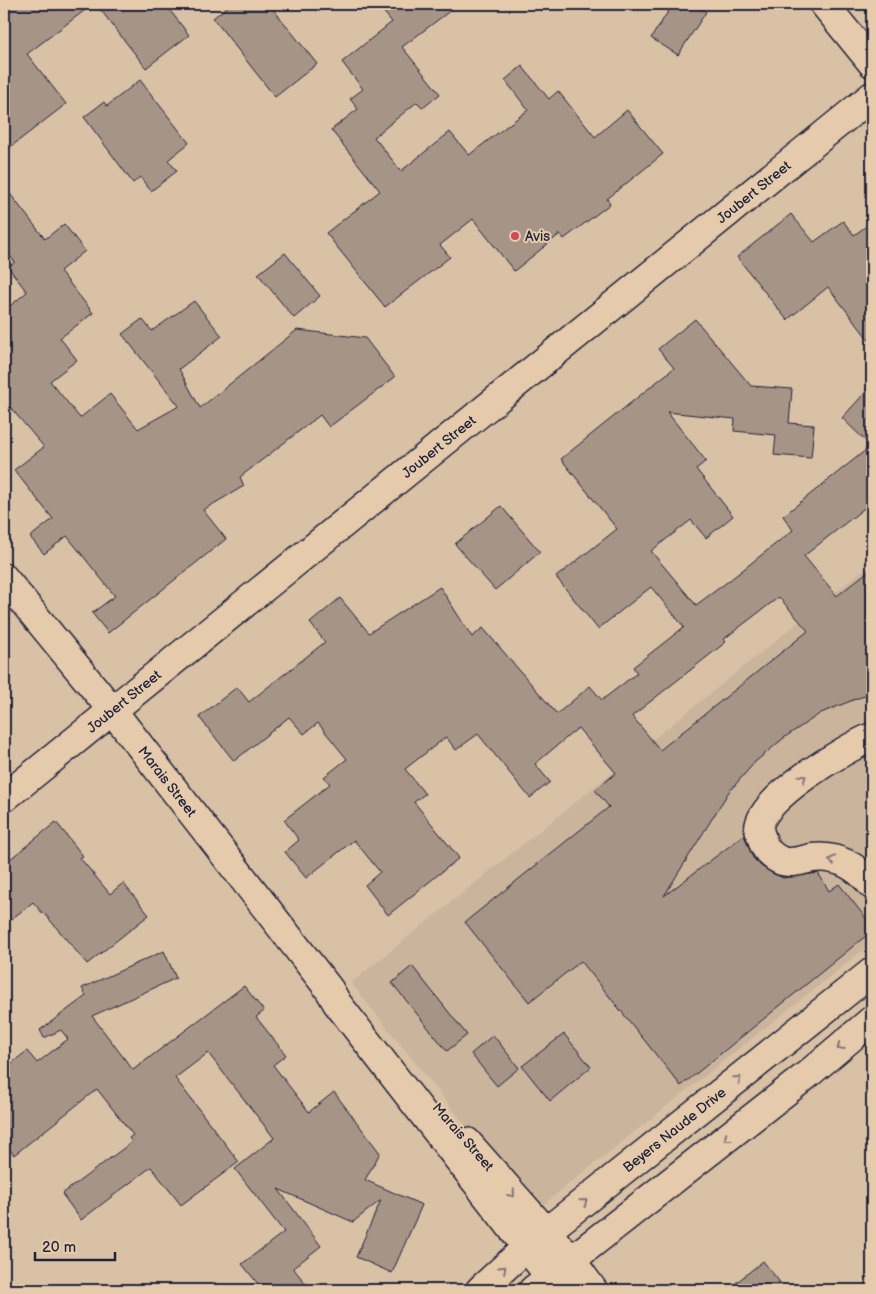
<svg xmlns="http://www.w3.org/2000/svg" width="876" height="1294" font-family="'Balsamiq Sans',sans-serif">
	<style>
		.built { fill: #cab49c }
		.building { fill: #a69487; stroke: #22223b; fill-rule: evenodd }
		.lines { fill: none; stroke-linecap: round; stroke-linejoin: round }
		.minor-casing { stroke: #22223b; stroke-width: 31 }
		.minor { stroke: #e5cbac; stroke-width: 28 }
		.oneway { stroke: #847674 }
		.poi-dot { fill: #d1495b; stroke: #e5cbac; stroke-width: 2 }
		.labels { text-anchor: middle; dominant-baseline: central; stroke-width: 4; stroke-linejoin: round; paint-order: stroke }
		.street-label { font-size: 14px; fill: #22223b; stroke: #e5cbac }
		.poi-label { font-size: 14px; fill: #22223b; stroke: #e5cbac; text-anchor: start }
	</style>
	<rect width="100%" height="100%" fill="#d9c1a5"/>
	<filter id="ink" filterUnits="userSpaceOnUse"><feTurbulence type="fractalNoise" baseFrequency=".02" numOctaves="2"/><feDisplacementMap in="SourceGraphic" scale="10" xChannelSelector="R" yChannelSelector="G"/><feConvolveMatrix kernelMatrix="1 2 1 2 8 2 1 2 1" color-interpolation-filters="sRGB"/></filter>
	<g filter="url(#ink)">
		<path class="built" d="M872 563V943L535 1211 351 983Z"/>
		<g class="building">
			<path d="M4 4H93L27 54 66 104 4 152Z"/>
			<path d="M96 4H165L189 35 146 68Z"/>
			<path d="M231 4H269L317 64 275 97 213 18Z"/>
			<path d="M377 4H459L402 47 440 94 423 108 417 102 374 137 401 171 450 132 469 155 528 110 505 80 522 66 549 99 558 91 595 137 627 110 663 154 607 199 610 204 564 239 560 234 514 271 473 219 440 245 450 257 385 307 326 233 380 191 331 130 358 109 350 99 363 89 342 62 392 22Z"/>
			<path d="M673 4H694L706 12 678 55 651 38Z"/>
			<path d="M140 80 189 143 168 160 177 171 151 191 140 177 133 183 84 117 104 102 107 106Z"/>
			<path d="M4 186 45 239 64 224 85 251 60 271 93 313 60 338 77 360 50 381 80 418 110 394 138 429 179 406 122 334 142 319 152 331 194 301 222 336 179 369 200 408 297 330 365 338 395 377 329 427 320 415 240 477 244 486 203 510 226 539 108 633 92 613 115 596 67 536 44 554 30 537 53 519 14 470 44 447 4 400V311L27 292 8 267 15 262 4 248Z"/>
			<path d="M791 214 814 242 843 221 854 235 872 222V344L828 287 787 320 737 257Z"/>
			<path d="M285 253 320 296 294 318 258 274Z"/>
			<path d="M695 319 751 386 792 389 789 423 814 425 811 458 774 455 776 435 734 431 735 419 667 412 706 461 696 469 733 516 706 538 691 520 651 551 696 605 730 580 793 530 783 516 871 446 842 418 872 385V502L804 556 837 596 872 568V694L858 698 821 713 785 737 755 762 728 793 664 896 744 835 753 858 761 866 772 873 783 878 818 873 829 891 839 884 872 926V931L681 1086 581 961 529 1002 465 922 609 807 595 790 616 773 578 728 535 764 550 782 530 798 478 734 456 750 446 737 405 769 425 794 414 802 459 858 388 915 365 885 380 872 354 840 306 878 285 852 299 840 284 820 330 784 324 777 347 759 318 723 304 734 289 717 234 761 199 717 237 687 249 702 325 642 310 623 340 598 369 633 440 587 472 637 483 628 557 714 590 686 602 700 637 673 633 667 684 627 651 587 598 629 556 577 617 529 561 459 674 368 658 349ZM779 597 808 631 660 750 632 716 726 642 724 639Z"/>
			<path d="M501 506 540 552 495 590 455 544Z"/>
			<path d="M56 822 83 856 80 858 110 894 123 883 149 915 87 964 44 913 43 914 33 902 4 925V864Z"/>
			<path d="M164 951 176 978 92 1016 133 1070 244 986 264 1011 256 1017 286 1055 273 1065 309 1112 334 1092 380 1153 365 1180 422 1205 392 1273 356 1257 381 1200 353 1222 278 1189 321 1246 293 1268 311 1290H263L242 1264 284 1232 235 1169 274 1138 208 1053 175 1078 239 1162 181 1205 151 1167 81 1220 62 1194 132 1142 129 1138 133 1135 97 1089 14 1155 4 1142V1069L27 1051 37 1063 68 1039 61 1030 44 1038 40 1030 86 996 82 988Z"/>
			<path d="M412 966 467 1035 447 1051 392 983Z"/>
			<path d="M564 1034 591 1067 550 1101 522 1066Z"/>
			<path d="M493 1035 519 1068 497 1086 471 1054Z"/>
			<path d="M763 1261 786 1290H727Z"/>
		</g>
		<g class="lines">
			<g class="minor-casing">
				<g id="minor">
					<path d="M824 4 872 63"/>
					<path id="s1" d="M4 578 112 710 329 989 337 1003 560 1290"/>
					<path d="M872 737C846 748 760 798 759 828 759 831 761 836 762 839 764 849 772 857 782 861 791 864 803 860 812 858 836 855 857 866 872 885"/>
					<path id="s2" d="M4 798 872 96"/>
					<path d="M467 1142 572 1261 593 1290"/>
					<path id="s3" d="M480 1290 527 1247 872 972"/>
					<path d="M533 1290 807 1075 872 1020"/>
				</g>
			</g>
			<use href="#minor" class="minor"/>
		</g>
		<defs><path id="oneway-chevron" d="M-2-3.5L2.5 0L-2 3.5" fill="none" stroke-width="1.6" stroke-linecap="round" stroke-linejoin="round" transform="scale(1.25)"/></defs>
		<g class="oneway">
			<use href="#oneway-chevron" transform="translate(803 778) rotate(-35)"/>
			<use href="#oneway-chevron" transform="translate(832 860) rotate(-169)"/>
			<use href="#oneway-chevron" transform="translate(840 1047) rotate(140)"/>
			<use href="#oneway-chevron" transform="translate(738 1079) rotate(-39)"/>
			<use href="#oneway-chevron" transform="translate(727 1138) rotate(142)"/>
			<use href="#oneway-chevron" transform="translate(512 1194) rotate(49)"/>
			<use href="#oneway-chevron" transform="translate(584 1202) rotate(-39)"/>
			<use href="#oneway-chevron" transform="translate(503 1269) rotate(-43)"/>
		</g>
	</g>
	<circle class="poi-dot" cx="515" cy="236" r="5"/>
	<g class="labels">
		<g class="street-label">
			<text stroke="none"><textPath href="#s2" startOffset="964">Joubert Street</textPath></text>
			<text stroke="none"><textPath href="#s2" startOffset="559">Joubert Street</textPath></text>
			<text stroke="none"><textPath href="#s2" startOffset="154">Joubert Street</textPath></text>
			<text stroke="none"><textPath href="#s1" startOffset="261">Marais Street</textPath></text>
			<text stroke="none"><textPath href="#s3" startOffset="252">Beyers Naude Drive</textPath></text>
			<text transform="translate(463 1137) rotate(49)">Marais Street</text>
		</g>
		<g class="poi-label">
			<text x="525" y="236">Avis</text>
		</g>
	</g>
	<rect width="876" height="1294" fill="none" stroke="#e5cbac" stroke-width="20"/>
	<rect x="10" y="10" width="856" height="1274" fill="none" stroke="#22223b" stroke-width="2" filter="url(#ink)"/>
	<path d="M35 1252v8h80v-8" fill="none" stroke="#22223b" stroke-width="2.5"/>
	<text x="42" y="1252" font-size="15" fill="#22223b" stroke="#e5cbac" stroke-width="4" paint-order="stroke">20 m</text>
</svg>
